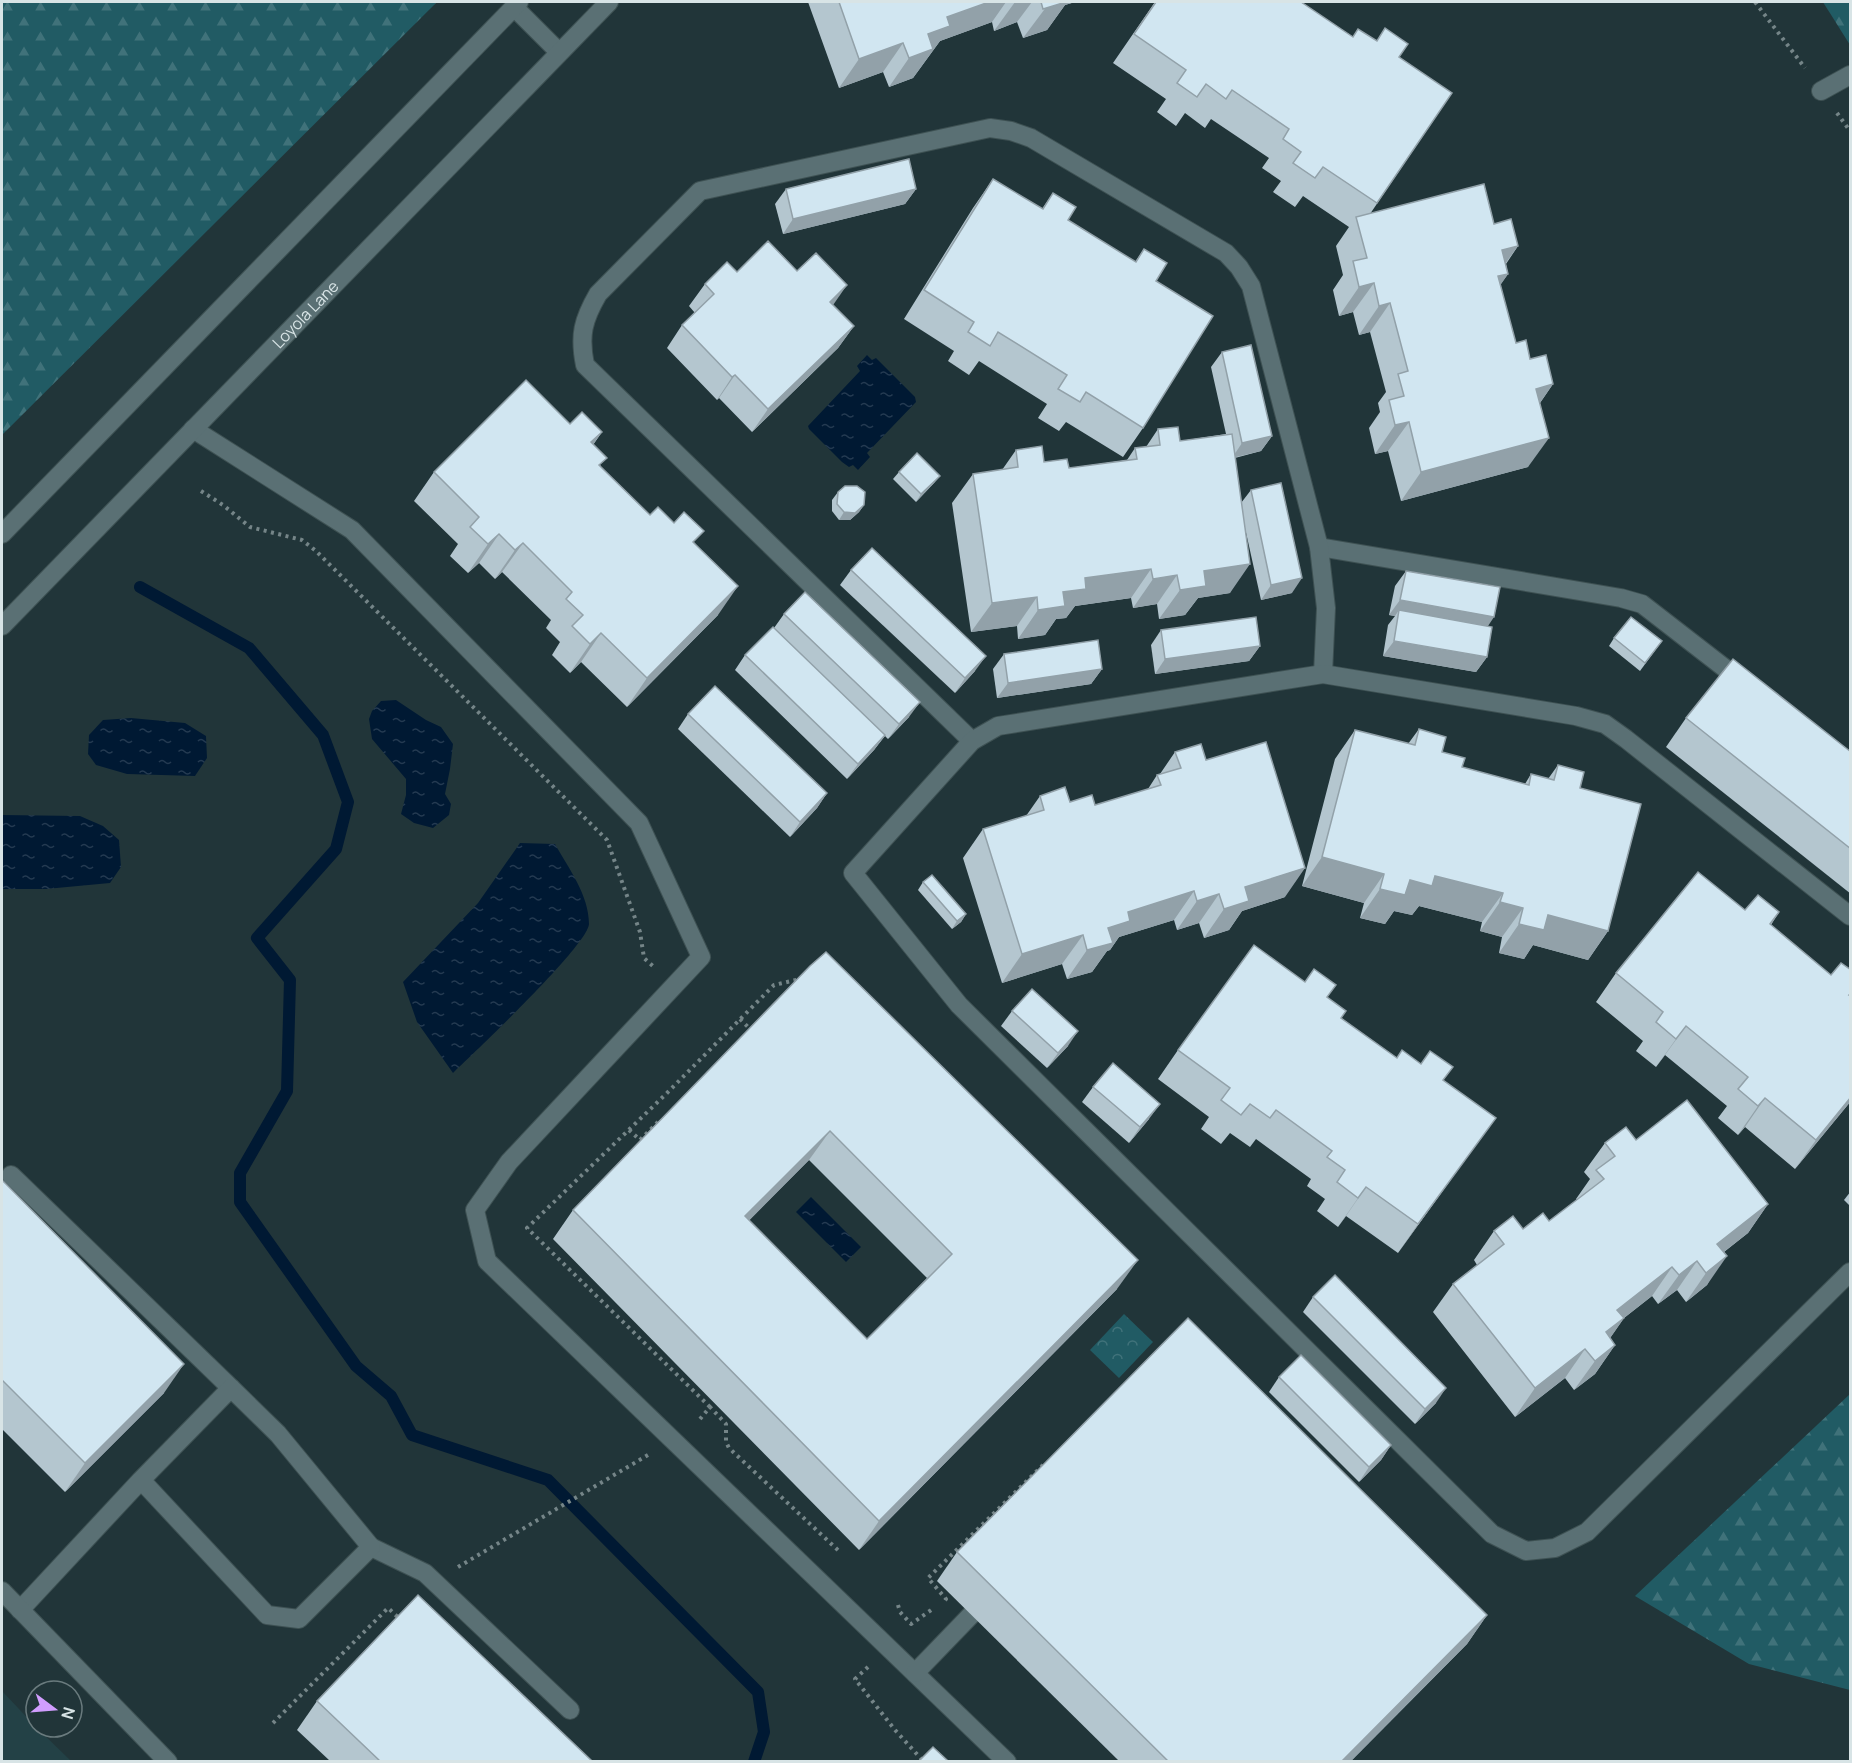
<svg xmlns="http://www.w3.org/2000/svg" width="1852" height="1763" font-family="Manrope,sans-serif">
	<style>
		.built { fill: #234146 }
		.forest { fill: url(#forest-firs) }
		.park { fill: url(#park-crowns) }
		.water { fill: url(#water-ripples) }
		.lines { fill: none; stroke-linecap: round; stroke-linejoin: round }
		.stream { stroke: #001933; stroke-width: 12 }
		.lane-casing { stroke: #3e5153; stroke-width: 20 }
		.secondary-casing { stroke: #3e5153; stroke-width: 20 }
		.path { stroke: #758588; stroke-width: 4; stroke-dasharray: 3 4.5; stroke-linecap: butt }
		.lane { stroke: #5a7074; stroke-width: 18 }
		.secondary { stroke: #5a7074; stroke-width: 18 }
		.wall { fill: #b4c6cf; fill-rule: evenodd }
		.shaded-wall { fill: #92a1a9 }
		.building { fill: #d1e6f1; stroke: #92a1a9; stroke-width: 1.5; fill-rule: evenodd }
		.labels { text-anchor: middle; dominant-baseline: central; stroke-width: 6; stroke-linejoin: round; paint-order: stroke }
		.street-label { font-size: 16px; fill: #d8e4e6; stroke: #213539 }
	</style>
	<defs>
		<pattern id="forest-firs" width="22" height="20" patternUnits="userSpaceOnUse" patternTransform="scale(1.5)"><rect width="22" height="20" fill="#215b64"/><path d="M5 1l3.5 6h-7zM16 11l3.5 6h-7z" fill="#40727a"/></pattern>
		<pattern id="park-crowns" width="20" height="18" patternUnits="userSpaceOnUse" patternTransform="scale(1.5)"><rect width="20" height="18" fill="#215b64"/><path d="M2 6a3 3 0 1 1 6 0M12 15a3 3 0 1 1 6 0" fill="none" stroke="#40727a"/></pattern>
		<pattern id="water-ripples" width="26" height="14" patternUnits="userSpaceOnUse" patternTransform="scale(1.5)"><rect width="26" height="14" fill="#001933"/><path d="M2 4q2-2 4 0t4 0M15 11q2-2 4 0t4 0" fill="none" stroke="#243a51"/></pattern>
	</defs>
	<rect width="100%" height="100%" fill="#213539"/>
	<path class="built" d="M2 1691 36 1727 71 1761H2Z"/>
	<g class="forest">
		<path d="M2 2H437L2 435Z"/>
		<path d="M1823 2H1850V45Z"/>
		<path d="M1850 1394V1690L1749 1664 1635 1596Z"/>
	</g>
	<path class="park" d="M1124 1314 1153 1342 1119 1378 1090 1350Z"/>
	<g class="water">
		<path d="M867 355 872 360 876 358 915 397 916 402 867 453 870 457 858 470 853 465 849 467 842 462 809 429 808 426 860 371 857 366Z"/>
		<path d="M396 700 426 720 441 727 453 744 450 769 445 794 451 804 449 815 433 828 414 823 401 814 406 795V779L372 739 369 719 372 711 381 701Z"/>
		<path d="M131 718 185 723 206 736 207 758 195 776 127 774 96 765 88 754 89 735 103 720Z"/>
		<path d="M2 815 80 816 103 826 119 840 121 867 110 883 46 889H2Z"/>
		<path d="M520 843 555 844C569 869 589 895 589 924 588 945 475 1052 453 1073L417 1022 403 982 478 903Z"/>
		<path d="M811 1197 861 1247 846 1262 796 1212Z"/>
	</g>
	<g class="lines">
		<path class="stream" d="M140 587 249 648 323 735 348 802 336 849 257 938 290 980 287 1091 240 1173V1202L356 1366 391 1396 412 1435 548 1480 758 1692 764 1732 754 1762"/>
		<g class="lane-casing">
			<g id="lane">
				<path d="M1821 91 1850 75"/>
				<path d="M193 429 352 530 639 823 701 957 509 1162 475 1210 487 1261 1007 1762"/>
				<path d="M1319 547 1621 598 1642 604 1744 683"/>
				<path d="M972 741 585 365C579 335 583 320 598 294L700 191 990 128 1011 131 1031 138 1226 253 1239 267 1251 286 1319 547 1326 608 1323 674"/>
				<path d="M1850 916 1626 739 1605 724 1576 716 1323 674 998 726 972 741 853 873 959 1005 1492 1534 1526 1551 1555 1548 1587 1532 1850 1272"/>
				<path d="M11 1175 231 1388"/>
				<path d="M371 1547 425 1573 570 1710"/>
				<path d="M20 1610 141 1480 231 1388 278 1434 371 1547 299 1619 267 1615 141 1480"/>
				<path d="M915 1673 971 1615"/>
			</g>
		</g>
		<g class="secondary-casing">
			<g id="secondary">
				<path d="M514 7 559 52"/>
				<path d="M2 534 519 2"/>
				<path id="s1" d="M2 626 609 2"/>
				<path d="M2 1591 168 1762"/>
			</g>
		</g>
		<g class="path">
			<path d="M1755 2 1805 68"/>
			<path d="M1837 113 1850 131"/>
			<path d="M201 491 223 505 250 527 302 540 316 551 607 840 640 932 644 958 654 967"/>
			<path d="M740 1019 751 1030"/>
			<path d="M629 1130 640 1140 658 1122"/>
			<path d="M710 1407 527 1228 667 1093 774 985 800 979"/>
			<path d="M700 1419 710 1407 726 1424V1442L729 1448 841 1553"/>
			<path d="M458 1567 648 1455"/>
			<path d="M945 1600 946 1599 928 1578 1043 1465"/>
			<path d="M898 1605 900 1612 911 1624 934 1608"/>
			<path d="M868 1667 855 1679 895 1730 924 1762"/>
			<path d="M273 1723 388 1608 400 1619"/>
		</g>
		<use href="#lane" class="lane"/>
		<use href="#secondary" class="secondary"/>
	</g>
	<g class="wall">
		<path d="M808 2H1075L1065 5 1047 30 1023 38 1017 22 994 31 992 22 940 41 913 78 889 87 883 72 839 88Z"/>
		<path d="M1155 2H1301L1353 37 1377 41 1385 28 1399 57 1452 93 1370 214 1494 224 1518 246 1506 264 1508 274 1500 285 1516 343 1553 384 1540 403 1528 467 1401 501 1388 451 1375 454 1369 428 1380 412 1378 403 1386 392 1370 332 1359 335 1353 312 1339 316 1333 290 1343 275 1336 246 1349 227 1303 196 1295 207 1273 192 1281 181 1262 168 1269 158 1211 119 1205 128 1185 113 1176 126 1157 112 1166 99 1113 63Z"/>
		<path d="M993 179 1042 209 1053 193 1068 220 1135 262 1144 249 1156 281 1143 428 1123 457 1066 422 1059 431 1038 418 1047 404 979 361 969 375 948 361 954 351 904 319 973 208Z"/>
		<path d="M786 189H916L905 204 783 234 775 204Z"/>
		<path d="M797 271 854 326 838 348 752 432 719 398 717 400 667 348 682 325 695 313 689 306 705 284 737 272Z"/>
		<path d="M1222 352 1272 436 1261 451 1235 458 1241 503 1251 490 1292 593 1261 600 1245 528 1230 593 1198 598 1185 615 1159 619 1157 604 1133 608 1131 598 1075 606 1066 618 1056 619 1045 635 1018 639 1017 626 971 632 952 503 973 474 1002 470 1016 450 1044 462 1069 468 1127 460 1135 448 1146 447 1158 429 1180 441 1226 434 1211 367Z"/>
		<path d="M570 424 602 432 593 445 601 467 650 515 695 543 718 615 627 707 581 662 570 673 552 655 560 642 546 628 551 620 502 572 495 579 479 563 468 573 450 556 458 544 414 501 434 472Z"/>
		<path d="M899 472 940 476 934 483 916 502 893 479Z"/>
		<path d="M838 492 864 505 859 512 850 520H839L832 511V500Z"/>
		<path d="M851 570 975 671 955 693 840 585Z"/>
		<path d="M1406 571 1488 626 1487 657 1476 672 1383 656 1388 625 1395 616 1389 615 1395 586Z"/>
		<path d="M784 614 909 717 888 739 885 736 874 750 847 779 735 670 745 655 774 628Z"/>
		<path d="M1161 630 1260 646 1249 661 1155 674 1151 645Z"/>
		<path d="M1614 638 1662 641 1640 671 1609 646Z"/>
		<path d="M1004 654 1102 669 1091 684 997 698 993 669Z"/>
		<path d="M688 714 827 793 817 808 790 837 678 729Z"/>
		<path d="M1686 718 1851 752V894L1666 747Z"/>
		<path d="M1419 729 1442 752 1462 767 1525 784 1531 774 1548 779 1558 765 1580 788 1608 931 1588 960 1533 945 1524 959 1499 953 1502 937 1480 931 1482 922 1419 906 1412 915 1394 911 1385 924 1360 918 1364 903 1302 886 1335 759 1355 730 1408 744Z"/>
		<path d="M1175 752 1206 760 1285 897 1242 911 1229 930 1204 938 1199 923 1177 930 1174 920 1119 937 1110 950 1107 951 1092 972 1067 979 1062 964 1002 983 963 858 983 829 1026 816 1040 796 1070 802 1095 805 1148 789 1157 775 1160 774Z"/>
		<path d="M923 882 966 914 961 922 952 929 918 890Z"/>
		<path d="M1745 910 1779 912 1771 925 1831 975 1851 970V1101L1795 1169 1745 1127 1738 1135 1718 1118 1727 1106 1665 1055 1656 1067 1636 1051 1643 1041 1596 1002 1616 973Z"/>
		<path d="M810 966 1117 1289 859 1550 553 1239 573 1210ZM809 1160 927 1278 867 1339 749 1220Z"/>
		<path d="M1327 997 1341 1018 1397 1058 1443 1080 1475 1146 1398 1253 1346 1216 1338 1227 1317 1211 1325 1199 1307 1186 1311 1179 1256 1139 1250 1147 1230 1133 1221 1144 1201 1129 1209 1117 1158 1079 1178 1050Z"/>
		<path d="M1012 1011 1068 1046 1047 1068 1001 1026Z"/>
		<path d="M1093 1087 1149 1119 1129 1143 1082 1102Z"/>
		<path d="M1636 1140 1768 1204 1748 1233 1724 1252 1707 1285 1686 1302 1677 1290 1658 1304 1652 1296 1624 1318 1610 1338 1615 1345 1595 1374 1574 1390 1565 1378 1515 1417 1433 1312 1453 1284 1477 1265 1474 1260 1494 1231 1523 1229 1549 1221 1577 1200 1576 1199 1590 1179 1584 1172 1605 1143Z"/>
		<path d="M2 1180 164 1393 65 1492 2 1429Z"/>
		<path d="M1851 1191V1207L1844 1200Z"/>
		<path d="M1313 1297 1436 1403 1415 1424 1303 1312Z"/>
		<path d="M1279 1377 1391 1445 1381 1460 1359 1482 1269 1392Z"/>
		<path d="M957 1552 1487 1615 1467 1644 1351 1761H1119L937 1581Z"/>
		<path d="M317 1701 592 1761H330L297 1730Z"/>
	</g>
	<g class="shaded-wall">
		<path d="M989 2H1006L992 22 940 41 913 78 889 87 909 58 928 34 947 17Z"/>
		<path d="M1015 2H1032L1017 22 994 31Z"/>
		<path d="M1050 2H1075L1065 5 1047 30 1023 38Z"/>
		<path d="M903 43 883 72 839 88 859 59Z"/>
		<path d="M916 189 905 204 783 234 793 219Z"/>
		<path d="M1518 246 1497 275 1502 250Z"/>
		<path d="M1508 274 1488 303 1498 276Z"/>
		<path d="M1374 283 1353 312 1339 316 1359 287Z"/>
		<path d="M847 285 831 308 830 302Z"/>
		<path d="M1390 303 1370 332 1359 335 1379 306Z"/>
		<path d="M854 326 838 348 752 432 768 409Z"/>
		<path d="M735 375 719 398 717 400 732 377Z"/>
		<path d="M1553 384 1533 413 1536 389Z"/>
		<path d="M1409 422 1388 451 1375 454 1395 425Z"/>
		<path d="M602 432 581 461 591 442Z"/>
		<path d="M1272 436 1261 451 1232 458 1242 443Z"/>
		<path d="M1549 438 1528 467 1401 501 1421 472Z"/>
		<path d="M940 476 934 483 916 502 921 494Z"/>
		<path d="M864 505 859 512 850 520H839L844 512Z"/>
		<path d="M499 534 479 563 468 573 488 544Z"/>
		<path d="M523 543 502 572 495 579 515 550Z"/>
		<path d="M1250 564 1230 593 1198 598 1185 615 1159 619 1180 590 1204 571Z"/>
		<path d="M1151 569 1131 598 1075 606 1066 618 1056 619 1045 635 1018 639 1038 610 1063 592 1085 578Z"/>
		<path d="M1177 575 1157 604 1133 608 1153 579Z"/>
		<path d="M1302 578 1292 593 1261 600 1271 585Z"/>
		<path d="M738 586 718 615 627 707 647 678Z"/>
		<path d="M1037 597 1017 626 971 632 992 603Z"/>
		<path d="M1400 600 1494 617 1484 632 1399 610 1395 616 1389 615Z"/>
		<path d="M601 633 581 662 570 673 590 644Z"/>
		<path d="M1394 641 1487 657 1476 672 1383 656Z"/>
		<path d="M1260 646 1249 661 1155 674 1165 659Z"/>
		<path d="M986 656 975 671 955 693 965 678Z"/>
		<path d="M1102 669 1091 684 997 698 1008 683Z"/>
		<path d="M920 702 909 717 888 739 899 724Z"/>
		<path d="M885 735 874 750 847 779 858 764Z"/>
		<path d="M827 793 817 808 790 837 800 822Z"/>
		<path d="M1322 857 1384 874 1364 903 1302 886Z"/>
		<path d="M1305 868 1285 897 1242 911 1229 930 1204 938 1224 909 1245 887Z"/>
		<path d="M1435 876 1503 893 1482 922 1419 906 1412 915 1394 911 1385 924 1360 918 1380 889 1410 880Z"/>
		<path d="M1194 891 1174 920 1119 937 1110 950 1107 951 1092 972 1067 979 1087 950 1108 928 1128 912Z"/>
		<path d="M1219 894 1199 923 1177 930 1197 901Z"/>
		<path d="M1500 902 1523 908 1502 937 1480 931Z"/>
		<path d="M966 914 961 922 952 929 957 921Z"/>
		<path d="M1548 915 1608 931 1588 960 1533 945 1524 959 1499 953 1519 924Z"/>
		<path d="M1083 935 1062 964 1002 983 1022 954Z"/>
		<path d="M1686 1026 1665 1055 1656 1067 1676 1039Z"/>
		<path d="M1078 1031 1068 1046 1047 1068 1058 1053Z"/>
		<path d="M1851 1097V1101L1795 1169 1816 1140Z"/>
		<path d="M1765 1098 1745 1127 1738 1135 1758 1106Z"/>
		<path d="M1160 1104 1149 1119 1129 1143 1140 1127Z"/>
		<path d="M1496 1118 1475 1146 1398 1253 1418 1224Z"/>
		<path d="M830 1131 809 1160 725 1245 745 1216Z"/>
		<path d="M1366 1187 1346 1216 1338 1227 1358 1198Z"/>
		<path d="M1768 1204 1748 1233 1703 1268 1717 1244Z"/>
		<path d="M1727 1256 1707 1285 1686 1302 1706 1273Z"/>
		<path d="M1138 1260 1117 1289 859 1550 879 1521Z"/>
		<path d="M1697 1261 1677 1290 1658 1304 1679 1275Z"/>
		<path d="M1672 1267 1652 1296 1597 1339 1617 1310Z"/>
		<path d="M1624 1318 1604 1347 1606 1332Z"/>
		<path d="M1615 1345 1595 1374 1574 1390 1595 1361Z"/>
		<path d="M1585 1349 1565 1378 1515 1417 1535 1388Z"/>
		<path d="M184 1364 164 1393 65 1492 85 1463Z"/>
		<path d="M1446 1388 1436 1403 1415 1424 1425 1409Z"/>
		<path d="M1391 1445 1381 1460 1359 1482 1369 1467Z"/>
		<path d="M1487 1615 1467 1644 1351 1761H1342Z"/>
	</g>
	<g class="building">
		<path d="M839 2H989L947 17 950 26 928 34 933 49 909 58 903 43 859 59Z"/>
		<path d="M1041 2H1066L1043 9Z"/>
		<path d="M1156 2H1301L1353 37 1358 29 1377 41 1385 28 1408 44 1399 57 1452 93 1377 203 1323 167 1315 178 1293 163 1301 152 1283 139 1289 129 1232 90 1226 99 1206 84 1197 97 1177 83 1186 70 1134 34Z"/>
		<path d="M909 159 916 189 793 219 786 189Z"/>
		<path d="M993 179 1043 209 1053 193 1076 207 1068 220 1136 262 1144 249 1167 263 1156 281 1213 316 1143 428 1086 392 1080 402 1058 389 1067 375 998 332 990 346 968 332 974 322 924 290Z"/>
		<path d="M1484 184 1494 224 1511 219 1518 246 1502 250 1508 274 1498 276 1516 343 1526 340 1530 359 1546 355 1553 384 1536 389 1549 438 1421 472 1409 422 1395 425 1389 400 1404 396 1398 374 1408 371 1390 303 1379 306 1374 283 1359 287 1353 261 1367 258 1356 217Z"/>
		<path d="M768 241 797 271 816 253 847 285 830 302 854 326 768 409 735 375 732 377 682 325 714 294 705 284 727 262 737 272Z"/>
		<path d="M1251 345 1272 436 1242 443 1222 352Z"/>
		<path d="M526 380 570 424 582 412 602 432 591 442 607 458 599 465 650 515 658 507 674 523 684 512 704 531 693 542 738 586 647 678 601 633 590 644 572 626 583 615 566 599 572 592 523 543 515 550 499 534 488 544 470 527 479 517 434 472Z"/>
		<path d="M1178 427 1180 441 1232 434 1250 564 1204 571 1206 586 1180 590 1177 575 1153 579 1151 569 1085 578 1086 589 1063 592 1065 606 1038 610 1037 597 992 603 973 474 1018 467 1016 450 1042 446 1044 462 1067 459 1069 468 1137 459 1135 448 1160 445 1158 429Z"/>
		<path d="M917 453 940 476 921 494 899 472Z"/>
		<path d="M1281 483 1302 578 1271 585 1251 490Z"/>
		<path d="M845 486H857L865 492 864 505 855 513 844 512 837 504 838 492Z"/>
		<path d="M872 548 986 656 965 678 851 570Z"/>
		<path d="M1406 571 1500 587 1494 617 1400 600Z"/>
		<path d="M805 592 920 702 899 724 784 614Z"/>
		<path d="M1399 610 1492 627 1487 657 1394 641Z"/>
		<path d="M1256 617 1260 646 1165 659 1161 630Z"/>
		<path d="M1631 617 1662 641 1645 663 1614 638Z"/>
		<path d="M773 627 885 735 858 764 745 655Z"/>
		<path d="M1098 640 1102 669 1008 683 1004 654Z"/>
		<path d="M1733 659 1851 752V849L1686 718Z"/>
		<path d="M715 686 827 793 800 822 688 714Z"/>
		<path d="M1419 729 1446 737 1442 752 1465 758 1462 767 1529 785 1531 774 1554 780 1558 765 1584 772 1580 788 1641 804 1608 931 1548 915 1544 930 1519 924 1523 908 1500 902 1503 893 1435 876 1432 886 1410 880 1405 895 1380 889 1384 874 1322 857 1355 730 1415 745Z"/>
		<path d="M1266 742 1305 868 1245 887 1249 901 1224 909 1219 894 1197 901 1194 891 1128 912 1130 921 1108 928 1113 943 1087 950 1083 935 1022 954 983 829 1044 810 1040 796 1065 787 1070 802 1092 795 1095 805 1161 785 1157 775 1181 768 1175 752 1201 744 1206 760Z"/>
		<path d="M1698 872 1745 910 1758 895 1779 912 1770 924 1831 975 1841 963 1851 970V993L1849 995 1851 996V1097L1816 1140 1765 1098 1758 1106 1738 1089 1748 1077 1686 1026 1676 1039 1656 1022 1663 1012 1616 973Z"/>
		<path d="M932 875 966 914 957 921 923 882Z"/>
		<path d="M1254 945 1305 982 1314 969 1336 985 1327 997 1346 1011 1341 1018 1397 1058 1402 1050 1421 1064 1430 1051 1453 1067 1443 1080 1496 1118 1418 1224 1366 1187 1358 1198 1337 1182 1345 1170 1327 1157 1332 1151 1276 1110 1270 1118 1250 1104 1241 1115 1221 1100 1230 1088 1178 1050Z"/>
		<path d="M826 952 1138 1260 879 1521 573 1210 810 966ZM830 1131 952 1254 867 1339 745 1216Z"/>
		<path d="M1032 989 1078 1031 1058 1053 1012 1011Z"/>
		<path d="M1113 1063 1160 1104 1140 1127 1093 1087Z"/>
		<path d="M1687 1100 1768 1204 1717 1244 1727 1256 1706 1273 1697 1261 1679 1275 1672 1267 1617 1310 1624 1318 1606 1332 1615 1345 1595 1361 1585 1349 1535 1388 1453 1284 1504 1244 1494 1231 1513 1216 1523 1229 1543 1213 1549 1221 1604 1179 1596 1170 1615 1156 1605 1143 1626 1127 1636 1140Z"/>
		<path d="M2 1180 184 1364 85 1463 2 1380Z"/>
		<path d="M1335 1275 1446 1388 1425 1409 1313 1297Z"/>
		<path d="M1188 1318 1487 1615 1342 1761H1168L957 1552Z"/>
		<path d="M1301 1355 1391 1445 1369 1467 1279 1377Z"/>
		<path d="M418 1595 592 1761H380L317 1701Z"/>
		<path d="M933 1747 948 1761H919Z"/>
	</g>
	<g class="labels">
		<g class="street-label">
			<text stroke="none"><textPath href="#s1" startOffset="435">Loyola Lane</textPath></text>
		</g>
	</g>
	<rect width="1852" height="1763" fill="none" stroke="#d8e4e6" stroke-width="6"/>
	<g transform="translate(54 1709) rotate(106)"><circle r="28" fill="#213539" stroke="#6a7b7e" stroke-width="1.5"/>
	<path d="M0-4.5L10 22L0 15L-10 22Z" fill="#d19dfe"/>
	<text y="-9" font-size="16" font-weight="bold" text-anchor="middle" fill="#d8e4e6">N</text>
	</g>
</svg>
